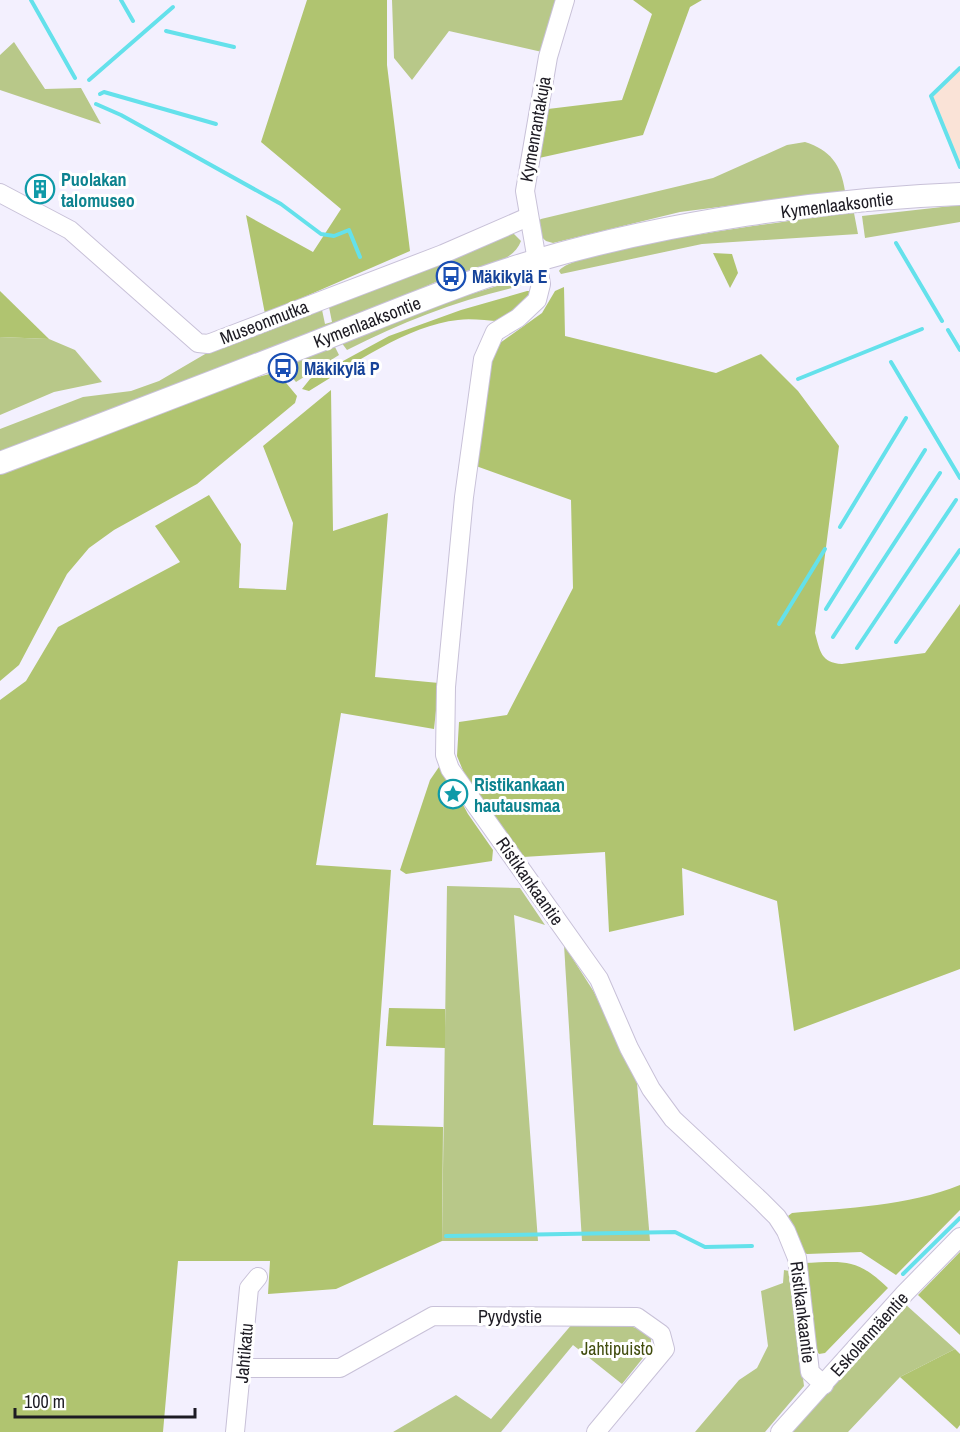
<svg xmlns="http://www.w3.org/2000/svg" width="960" height="1432" font-family="'Archivo Narrow',sans-serif">
	<style>
		.industrial { fill: #fae3d7 }
		.green { fill: #b8c889 }
		.forest { fill: #b0c470 }
		.lines { fill: none; stroke-linecap: round; stroke-linejoin: round }
		.stream { stroke: #64e1eb; stroke-width: 4 }
		.minor-casing { stroke: #c8c1d8; stroke-width: 20 }
		.major-casing { stroke: #c8c1d8; stroke-width: 24 }
		.minor { stroke: #fff; stroke-width: 18 }
		.major { stroke: #fff; stroke-width: 22 }
		.labels { text-anchor: middle; dominant-baseline: central; stroke-width: 6; stroke-linejoin: round; paint-order: stroke }
		.street-label { font-size: 18px; fill: #1d1b23; stroke: #fff }
		.culture-label { font-size: 18px; font-weight: bold; fill: #0d838f; stroke: #fff; text-anchor: start }
		.transit-label { font-size: 18px; font-weight: bold; fill: #164399; stroke: #fff; text-anchor: start }
		.park-label { font-size: 18px; fill: #424d0f; stroke: #fff }
	</style>
	<rect width="100%" height="100%" fill="#f3f0fe"/>
	<path class="industrial" d="M960 70V165L931 98Z"/>
	<g class="green">
		<path d="M392 0H556L542 52 449 31 412 80 394 58Z"/>
		<path d="M14 42 45 89 81 88 101 124 0 90V55Z"/>
		<path d="M805 142C830 150 841 164 845 191L680 212 553 243 546 241 537 233 535 223 541 219 713 178 787 145Z"/>
		<path d="M960 205V222L865 238 862 216Z"/>
		<path d="M854 213 858 234 702 244 561 274 559 271C572 248 815 217 854 213Z"/>
		<path d="M513 233 521 241C512 265 475 268 454 274L448 255Z"/>
		<path d="M442 261 447 277 375 309 0 453V429L83 397 131 391 159 381 212 350 321 305 325 324 332 322 328 302Z"/>
		<path d="M523 278 528 279 530 284C466 297 406 320 347 350L341 342 458 298Z"/>
		<path d="M0 337 49 339 75 350 102 382 54 392 0 415Z"/>
		<path d="M334 345 339 355 296 382 290 375 289 366Z"/>
		<path d="M447 886 520 888 545 925 514 915 538 1241H442Z"/>
		<path d="M564 945 594 992 637 1083 650 1241H582Z"/>
		<path d="M784 1270 789 1271 804 1386 765 1432H695L739 1380 757 1368 768 1346 761 1291 783 1283Z"/>
		<path d="M905 1304 955 1349 900 1377 848 1432H788Z"/>
		<path d="M573 1323 624 1324 642 1330 651 1338V1348L622 1384 573 1345 501 1432H393L456 1395 491 1419Z"/>
	</g>
	<g class="forest">
		<path d="M307 0H387V65L410 251 265 314 246 215 313 252 341 209 261 142Z"/>
		<path d="M633 0H702L690 7 643 135 539 158 548 109 622 100 652 14Z"/>
		<path d="M713 253 732 254 738 273 730 288Z"/>
		<path d="M564 287 565 336 716 373 761 354 798 391 839 446 815 633C820 651 821 663 842 664L925 653 960 604V969L794 1031 777 901 682 868 684 915 609 932 605 852 523 857 464 773 457 756 459 722 507 715 573 588 571 500 476 466 488 369 500 343 542 313 555 291Z"/>
		<path d="M0 291 49 339 0 337Z"/>
		<path d="M527 291H532V296L500 321C486 321 472 318 458 320 408 325 352 365 309 391L302 389 310 379 389 336 461 310Z"/>
		<path d="M277 372 297 396 295 403 197 484 114 530 89 548 67 574 19 665 0 681V473L246 380Z"/>
		<path d="M331 390 333 531 388 513 375 677 439 683 434 729 341 713 316 865 391 870 373 1125 443 1127 442 1241 336 1289 268 1294 270 1261H178L163 1432H0V700L26 681 58 627 180 562 155 526 209 495 241 544 239 588 286 590 293 523 263 446Z"/>
		<path d="M441 764 468 814 493 850 492 861 406 874 400 870 430 780Z"/>
		<path d="M389 1008 445 1009V1048L386 1046Z"/>
		<path d="M960 1185V1210L896 1275 861 1252 807 1254 803 1252 788 1216 792 1213C847 1208 908 1206 960 1185Z"/>
		<path d="M960 1252V1335L918 1295Z"/>
		<path d="M803 1263C844 1262 856 1257 888 1288L825 1353 819 1354 816 1350Z"/>
		<path d="M955 1349 960 1354V1425L957 1429 900 1377Z"/>
	</g>
	<g class="lines">
		<g class="stream">
			<path d="M31 0 75 78"/>
			<path d="M121 0 133 21"/>
			<path d="M166 31 234 47"/>
			<path d="M960 68 931 96 960 167"/>
			<path d="M89 80 173 7"/>
			<path d="M100 94 104 92 216 124"/>
			<path d="M96 104 121 115 281 204 321 234 334 236 349 230 360 257"/>
			<path d="M896 243 942 321"/>
			<path d="M948 330 960 350"/>
			<path d="M891 362 960 478"/>
			<path d="M798 379 922 329"/>
			<path d="M840 527 906 418"/>
			<path d="M826 609 925 450"/>
			<path d="M779 624 825 549"/>
			<path d="M833 637 940 473"/>
			<path d="M896 642 960 550"/>
			<path d="M857 648 956 500"/>
			<path d="M446 1236 675 1232 705 1247 752 1246"/>
			<path d="M903 1274 960 1218"/>
		</g>
		<g class="minor-casing">
			<g id="minor">
				<path d="M565 0 548 57 525 191 541 284 537 300 518 318 495 332 483 359 464 497 446 687 445 755 450 769 599 979 629 1048 651 1089 673 1119 761 1201 777 1217 786 1231 797 1258 810 1372 824 1385"/>
				<path d="M0 193 70 230 198 343 208 344 443 254 528 217"/>
				<path d="M243 1368H340L433 1316 637 1317 661 1334 665 1349 596 1432"/>
				<path d="M235 1432 249 1288 258 1277"/>
				<path d="M780 1432 905 1293 960 1237"/>
			</g>
		</g>
		<g class="major-casing">
			<path id="major" d="M0 463C104 424 208 384 311 344 386 315 460 283 538 260 668 222 824 199 960 194"/>
		</g>
		<use href="#minor" class="minor"/>
		<use href="#major" class="major"/>
	</g>
	<defs>
		<g id="building-ring" transform="scale(1.5)"><circle r="9.5" fill="#fff" stroke="#0f9aa8" stroke-width="1.5"/><path d="M-4-6H4V6H1V3H-1V6H-4ZM-2.5-4.3h1.7v1.8h-1.7ZM.8-4.3h1.7v1.8H.8ZM-2.5-1h1.7V.8h-1.7ZM.8-1h1.7V.8H.8Z" fill="#0f9aa8"/></g>
		<g id="bus-ring" transform="scale(1.5)"><circle r="9.5" fill="#fff" stroke="#1a4fb4" stroke-width="1.5"/><path d="M-5-6H5V4H4V6H2V4H-2V6H-4V4H-5ZM-3.5-4V0h7V-4ZM-3.5 1.2v1.5H-2V1.2ZM2 1.2v1.5H3.5V1.2Z" fill="#1a4fb4"/></g>
		<g id="sight-ring" transform="scale(1.5)"><circle r="9.5" fill="#fff" stroke="#0f9aa8" stroke-width="1.5"/><path d="M0-6L1.8-2.2L6-1.7L2.9 1.2L3.7 5.4L0 3.3L-3.7 5.4L-2.9 1.2L-6-1.7L-1.8-2.2Z" fill="#0f9aa8"/></g>
	</defs>
	<g fill-rule="evenodd">
		<use href="#building-ring" x="40" y="189"/>
		<use href="#bus-ring" x="451" y="276"/>
		<use href="#bus-ring" x="283" y="368"/>
		<use href="#sight-ring" x="453" y="794"/>
	</g>
	<g class="labels">
		<g class="street-label">
			<text transform="translate(535 129) rotate(-80)">Kymenrantakuja</text>
			<text transform="translate(837 205) rotate(-7)">Kymenlaaksontie</text>
			<text transform="translate(264 322) rotate(-21)">Museonmutka</text>
			<text transform="translate(367 322) rotate(-21)">Kymenlaaksontie</text>
			<text transform="translate(530 881) rotate(55)">Ristikankaantie</text>
			<text transform="translate(803 1312) rotate(83)">Ristikankaantie</text>
			<text x="510" y="1316">Pyydystie</text>
			<text transform="translate(869 1334) rotate(-48)">Eskolanmäentie</text>
			<text transform="translate(244 1353) rotate(-85)">Jahtikatu</text>
		</g>
		<g class="culture-label">
			<text x="61" y="179">Puolakan<tspan x="61" dy="21">talomuseo</tspan></text>
			<text x="474" y="784">Ristikankaan<tspan x="474" dy="21">hautausmaa</tspan></text>
		</g>
		<g class="transit-label">
			<text x="472" y="276">Mäkikylä E</text>
			<text x="304" y="368">Mäkikylä P</text>
		</g>
		<g class="park-label">
			<text x="617" y="1348">Jahtipuisto</text>
		</g>
	</g>
	<path d="M15 1408v9h180v-9" fill="none" stroke="#1d1b23" stroke-width="3"/>
	<text x="24" y="1408" font-size="18" fill="#1d1b23" stroke="#ffffff" stroke-width="4.5" paint-order="stroke">100 m</text>
</svg>
